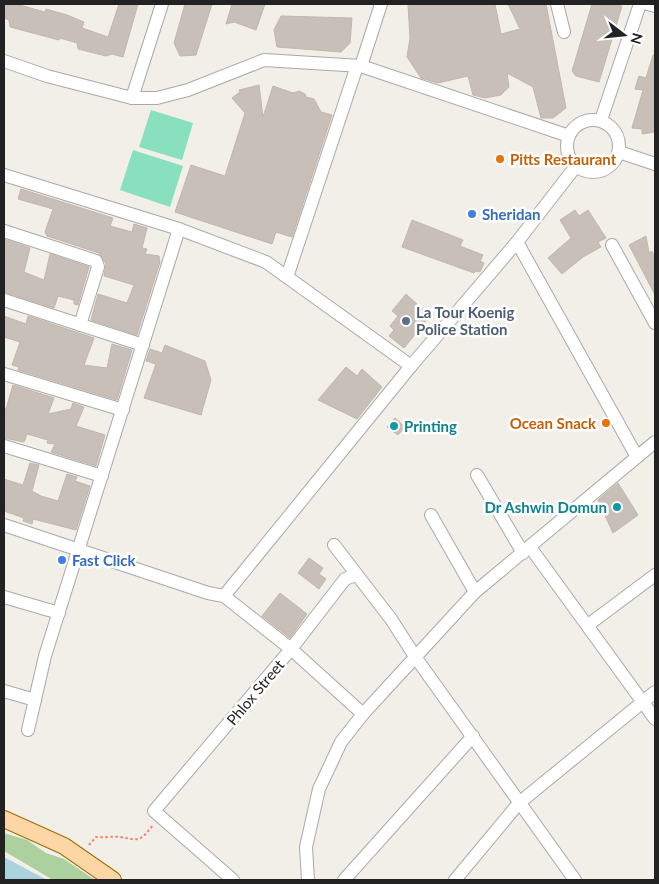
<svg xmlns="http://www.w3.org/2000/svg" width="659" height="884" font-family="Lato,sans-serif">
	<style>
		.forest { fill: #add19e }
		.pitch { fill: #88e0be }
		.water { fill: #aad3df }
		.building { fill: #c7bfb8; stroke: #c4b6ab }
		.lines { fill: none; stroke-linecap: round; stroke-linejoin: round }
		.minor-casing { stroke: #a9a9a9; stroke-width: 14 }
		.major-casing { stroke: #a06b00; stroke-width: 18 }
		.path { stroke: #fa8072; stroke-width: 2; stroke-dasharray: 2.5 2.5; stroke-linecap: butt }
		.minor { stroke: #fff; stroke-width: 12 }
		.major { stroke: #fcd6a4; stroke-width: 16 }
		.food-dot { fill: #e8710a; stroke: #fff; stroke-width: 2 }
		.shop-dot { fill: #3f7fe0; stroke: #fff; stroke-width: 2 }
		.service-dot { fill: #5c6f8a; stroke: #fff; stroke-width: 2 }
		.culture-dot { fill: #0f9aa8; stroke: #fff; stroke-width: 2 }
		.labels { text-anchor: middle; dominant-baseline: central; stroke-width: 5; stroke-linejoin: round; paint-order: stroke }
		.food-label { font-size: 15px; font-weight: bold; fill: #c56008; stroke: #fff; text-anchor: start }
		.shop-label { font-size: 15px; font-weight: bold; fill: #366cbe; stroke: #fff; text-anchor: start }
		.service-label { font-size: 15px; font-weight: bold; fill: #4e5e75; stroke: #fff; text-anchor: start }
		.culture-label { font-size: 15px; font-weight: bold; fill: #0d838f; stroke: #fff; text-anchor: start }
		.street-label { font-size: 15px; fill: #222; stroke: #fff }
	</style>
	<rect width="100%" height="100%" fill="#f2efe9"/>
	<path class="forest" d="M4 833 27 840 46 853 64 859 95 880H53L4 851Z"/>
	<g class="pitch">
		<path d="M151 110 193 123 182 160 139 147Z"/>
		<path d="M133 150 183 166 170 207 120 190Z"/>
	</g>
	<path class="water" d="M4 857 47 880H4Z"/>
	<g class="building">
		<path d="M4 4H16L45 12 46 9 67 15 84 22 82 28 108 37 119 4H138L123 57 112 54 106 56 78 49 77 43 60 38 59 40 10 27 9 20 4 18Z"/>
		<path d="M185 4H212L196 55 180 56 174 43Z"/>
		<path d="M232 4H265L256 30 234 22 226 24Z"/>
		<path d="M408 4H495L501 34 520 29 508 4H546L566 108 553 118H541L533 87 507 73 509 87 501 95 485 98 473 95 468 76 438 83 421 78 407 57 410 38Z"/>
		<path d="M592 4 622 6 599 82 576 76 572 71Z"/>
		<path d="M281 16 352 18 350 43 341 52 277 47 274 30Z"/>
		<path d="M653 55H655V132L642 134V129L632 128 643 90 635 89 639 76 646 78Z"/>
		<path d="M259 85 263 117 273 86 293 93 299 91 305 94 306 97 314 99 321 112 332 115 292 237 276 232 272 244 175 212 191 165 225 176 245 113 232 98 240 92 239 90Z"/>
		<path d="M21 189 113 218 110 226 132 232 134 224 147 228 142 248 147 249 145 254 159 256 160 262 137 335 91 320 98 294 127 303 134 285 104 276 106 264 99 253 47 236 45 232 53 209 18 199Z"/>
		<path d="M575 210 579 216 588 210 606 238 598 242 601 247 583 257 562 274 548 258 571 238 560 220Z"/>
		<path d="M412 220 463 240 460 246 483 255 480 261 484 263 480 272 476 271 474 273 402 247Z"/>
		<path d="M646 236 649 253 652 251 655 258V295L629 245Z"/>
		<path d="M4 239 30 248 24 272 44 280 50 254 89 267 78 305 74 304V300L58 296 54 308 4 292Z"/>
		<path d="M406 294 430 316 404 348 389 336 394 330 390 326 398 316 392 311Z"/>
		<path d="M4 316 26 324 28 316 94 338 84 365 107 368 112 344 132 350 117 400 18 370 19 367 12 365 20 342 4 337Z"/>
		<path d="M165 345 205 361 211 380 201 415 144 398 156 364 146 361 150 349 162 353Z"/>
		<path d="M346 367 357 376 362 369 382 387 357 419 318 400Z"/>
		<path d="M13 385 54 398 48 414 71 409 73 403 84 407 76 426 105 435 96 466 51 452 55 444 47 443 48 440 27 434 24 442 4 438V408L6 409Z"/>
		<path d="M395 418 405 427 398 435 387 427Z"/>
		<path d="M30 463 39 465 32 491 41 496 58 501 67 474 77 477 75 481 90 486 76 530 33 519 32 524 23 521 24 518 4 511V479L23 485Z"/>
		<path d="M618 483 638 515 613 533 598 500Z"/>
		<path d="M309 558 323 568 319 574 326 579 319 589 298 573Z"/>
		<path d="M280 593 307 614 290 638 262 616Z"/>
	</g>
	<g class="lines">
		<g class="minor-casing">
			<g id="minor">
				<path d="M557 4 564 32"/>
				<path d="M648 4 655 6"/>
				<path d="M4 61 47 76 132 98H157L188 90 264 60 361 66 569 136"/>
				<path d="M361 66 381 4"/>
				<path d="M132 98 162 4"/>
				<circle cx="593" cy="146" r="26"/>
				<path d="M601 120 640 4"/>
				<path d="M619 152 655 164"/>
				<path d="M4 175 179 229 266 262 411 366"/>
				<path d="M4 231 96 261 98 267 80 325"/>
				<path d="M517 242 637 457"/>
				<path d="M612 245 655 323"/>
				<path d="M287 277 357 66"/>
				<path d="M4 300 143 345"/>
				<path d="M4 374 123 410"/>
				<path d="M4 446 102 476"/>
				<path d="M477 475 523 553"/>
				<path d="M431 515 475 592"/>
				<path d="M4 525 208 593 224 596 291 649 363 714"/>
				<path d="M334 545 391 619 416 658 575 880"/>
				<path d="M530 547 655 719"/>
				<path d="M224 596 411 366 517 242 576 166"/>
				<path d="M4 597 59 613"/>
				<path d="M588 625 655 575"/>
				<path d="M4 691 35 700"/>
				<path d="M28 730 45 656 179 229"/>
				<path d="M233 880 154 811 291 649 345 579 356 575"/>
				<path d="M308 880 306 847 319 789 341 742 363 714 475 592 655 442"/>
				<path d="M344 880 473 736"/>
				<path d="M455 880 519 803 655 692"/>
			</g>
		</g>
		<g class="major-casing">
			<path id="major" d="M4 819 64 846 113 880"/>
		</g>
		<path class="path" d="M89 845 96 837C104 838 112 836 120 837 139 840 139 843 153 825"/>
		<use href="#minor" class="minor"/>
		<use href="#major" class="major"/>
	</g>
	<g class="food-dot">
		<circle cx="500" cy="159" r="5"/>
		<circle cx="606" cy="423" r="5"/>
	</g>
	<g class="shop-dot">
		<circle cx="472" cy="214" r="5"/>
		<circle cx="62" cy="560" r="5"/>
	</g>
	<circle class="service-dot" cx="406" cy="321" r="5"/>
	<g class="culture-dot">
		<circle cx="394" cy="426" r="5"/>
		<circle cx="617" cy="507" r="5"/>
	</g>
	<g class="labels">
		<g class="food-label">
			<text x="510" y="159">Pitts Restaurant</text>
			<text x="596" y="423" text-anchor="end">Ocean Snack</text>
		</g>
		<g class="shop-label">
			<text x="482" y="214">Sheridan</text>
			<text x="72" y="560">Fast Click</text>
		</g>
		<g class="service-label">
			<text x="416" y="312">La Tour Koenig<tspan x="416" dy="17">Police Station</tspan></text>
		</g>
		<g class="culture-label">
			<text x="404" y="426">Printing</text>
			<text x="607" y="507" text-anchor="end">Dr Ashwin Domun</text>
		</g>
		<g class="street-label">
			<text transform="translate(255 692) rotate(-50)">Phlox Street</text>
		</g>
	</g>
	<rect width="659" height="884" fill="none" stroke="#222222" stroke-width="10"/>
	<g transform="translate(624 35) rotate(106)" stroke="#ffffff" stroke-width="4" paint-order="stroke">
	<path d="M0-4L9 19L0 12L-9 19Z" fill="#222222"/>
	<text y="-8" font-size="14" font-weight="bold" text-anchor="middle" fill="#222222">N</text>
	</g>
</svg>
